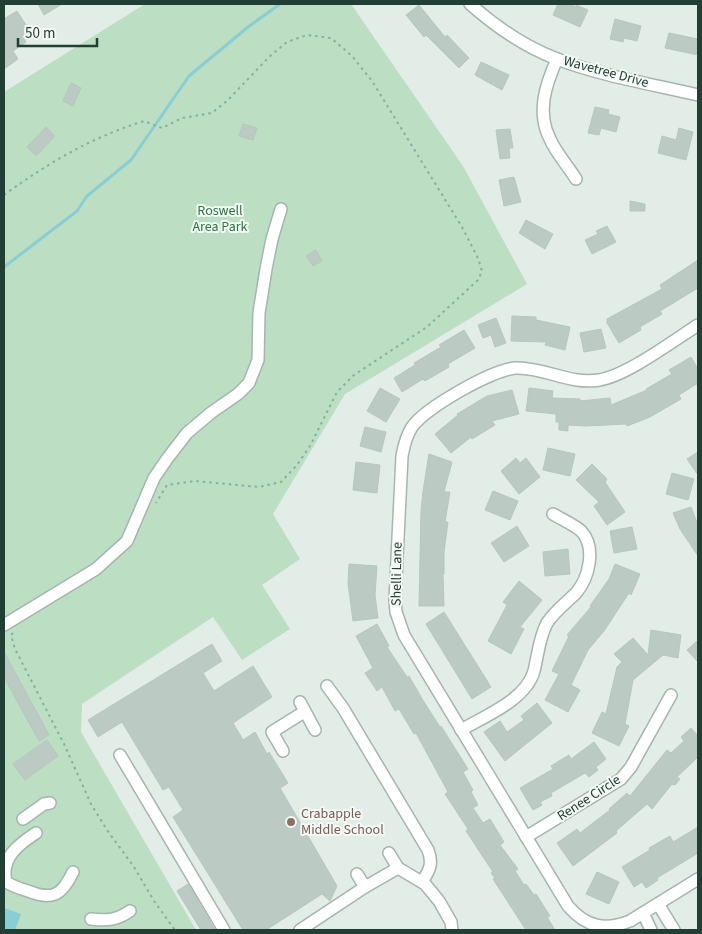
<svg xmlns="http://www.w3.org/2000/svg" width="702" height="934" font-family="'Source Sans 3',sans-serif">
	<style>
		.green { fill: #bcdec2 }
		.water { fill: #8acdd3 }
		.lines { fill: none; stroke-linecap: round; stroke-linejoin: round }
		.stream { stroke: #8acdd3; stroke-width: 3 }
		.building { fill: #bbcbc3; stroke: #b5c7be }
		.minor-casing { stroke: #a5b5af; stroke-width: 14 }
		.path { stroke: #83b19f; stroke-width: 2; stroke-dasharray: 2.5 4; stroke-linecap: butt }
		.minor { stroke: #fff; stroke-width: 11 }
		.education-dot { fill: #8d6e63; stroke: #f4f9f6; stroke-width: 2 }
		.labels { text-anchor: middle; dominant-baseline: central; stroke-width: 4; stroke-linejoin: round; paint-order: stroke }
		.street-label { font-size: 14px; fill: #223f35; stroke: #f4f9f6 }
		.park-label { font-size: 14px; fill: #2c7743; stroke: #f4f9f6 }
		.education-label { font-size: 14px; fill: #785e54; stroke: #f4f9f6; text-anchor: start }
	</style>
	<rect width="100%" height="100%" fill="#e3ede8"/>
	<path class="green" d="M145 4H351L463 166 527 284 345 394 273 514 300 559 262 585 290 629 242 660 213 617 82 704 81 732 196 930H4V92Z"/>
	<path class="water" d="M4 908 21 914 15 930H4Z"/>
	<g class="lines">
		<path class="stream" d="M4 267 77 211 87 196 131 160 189 76 248 27 280 4"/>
	</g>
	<g class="building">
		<path d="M38 4H62L44 15Z"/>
		<path d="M558 4H569L576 7V5L588 10 580 27 553 15Z"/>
		<path d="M419 5 445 37 447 35 469 58 459 68 426 35 424 37 406 15Z"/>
		<path d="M17 11 32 34 24 39 26 42 13 51 18 59 4 69V19Z"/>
		<path d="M615 19 641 26 637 41 624 38 623 42 610 39Z"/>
		<path d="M669 33 698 39V55L665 48Z"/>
		<path d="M481 62 509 75 502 90 475 75Z"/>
		<path d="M71 83 81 88 73 106 63 101Z"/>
		<path d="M595 107 609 110 608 114 620 117 616 132 601 128 599 135 588 133Z"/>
		<path d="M243 124 257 128 253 140 239 136Z"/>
		<path d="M46 127 55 136 36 156 27 147Z"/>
		<path d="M679 128 693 132 686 160 658 153 662 136 676 140Z"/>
		<path d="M510 129 513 148H509L510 158 500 159 496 130Z"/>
		<path d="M514 177 521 202 504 206 499 180Z"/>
		<path d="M630 201 645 204V211H630Z"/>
		<path d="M526 220 553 234 545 249 519 233Z"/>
		<path d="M607 226 616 242 592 254 585 240 598 234 596 231Z"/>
		<path d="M316 250 322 261 313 266 306 256Z"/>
		<path d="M698 260V288L660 311 662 314 640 327 641 330 619 343 607 323V319L662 289 660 285Z"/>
		<path d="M512 316 536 317V320L570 327 565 350 545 345 546 342 511 341Z"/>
		<path d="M496 318 506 343 495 347 491 335 483 338 478 325Z"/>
		<path d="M601 329 606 348 584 352 580 333Z"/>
		<path d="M464 330 475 348 448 364 449 367 425 381 423 379 402 392 394 378 415 365 414 363 441 347 439 345Z"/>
		<path d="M691 357 698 369V383L679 395 681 399 650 417 627 426 626 424 586 426 568 425V431L559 430V422H556V414L526 411 529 388 553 391 552 398 580 399V401L610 398 611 405 647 390 646 389 672 374 669 370Z"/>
		<path d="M380 388 400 399 386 422 367 411Z"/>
		<path d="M512 390 519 414 492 421 495 425 472 439 471 437 451 453 435 434 458 415 457 414 487 396Z"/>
		<path d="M365 427 386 432 381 452 360 446Z"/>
		<path d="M548 448 575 454 570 476 543 470Z"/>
		<path d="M698 452V475L687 459Z"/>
		<path d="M429 454 452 462 444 492H450L445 522H448L444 552V574H443L444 606H419L421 511 423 491Z"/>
		<path d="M516 458 520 463 526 458 540 477 519 494 501 471Z"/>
		<path d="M356 462 380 465 377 493 353 490Z"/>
		<path d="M592 464 607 479 605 482 625 512 607 525 594 506 599 502 576 480Z"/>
		<path d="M672 473 694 479 688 500 666 494Z"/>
		<path d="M493 491 518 501 510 520 485 510Z"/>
		<path d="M691 507 698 525V556L680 529 673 513Z"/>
		<path d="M517 526 529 546 504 562 491 543Z"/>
		<path d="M632 527 637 549 614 553 610 531Z"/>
		<path d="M568 549 570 574 545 576 543 552Z"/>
		<path d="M349 564 377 566 375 595 378 618 353 621 348 583Z"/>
		<path d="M615 564 640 574 631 595 629 593 604 631 588 650 571 685 580 690 568 712 545 700 559 674 552 671 569 636 567 635 591 607 590 606 609 579Z"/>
		<path d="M519 581 542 600 520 627 524 629 511 654 488 641 507 605 503 602Z"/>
		<path d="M444 612 491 687 472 699 426 624Z"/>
		<path d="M377 624 389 646 387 647 407 677 409 676 424 702 440 727 441 726 468 769 463 772 473 790 471 792 478 805 473 808 483 823 490 819 504 842 500 845 518 869 515 871 524 885 526 884 534 895 536 894 550 916 547 917 555 930H526L493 879 495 878 491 873 493 872 466 831 468 829 445 794 448 792 416 733 414 734 399 709 395 711 382 687 377 691 365 673 373 668 356 636Z"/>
		<path d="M651 630 681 635 678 658 663 655 633 680 625 724 629 726 619 746 592 733 602 712 606 714 617 667 622 662 614 654 633 638 648 655Z"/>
		<path d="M698 640V662L687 650Z"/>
		<path d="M212 644 222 661 203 673 214 691 253 666 272 697 233 723 243 740 255 732 267 754 269 752 288 783 280 788 337 886 330 901 322 894 266 930H243L173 817 183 810 169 787 163 790 122 722 98 737 88 720Z"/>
		<path d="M4 652 49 735 39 741 4 677Z"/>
		<path d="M537 703 552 723 505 761 484 732 500 721 507 732 524 720 521 716Z"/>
		<path d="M691 728 698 736V757L677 777 680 779 675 785 672 784 652 809 647 804 616 831 617 833 573 866 557 843 577 829 580 833 610 810 609 809 627 793 630 796 667 750 671 753 684 741 681 737Z"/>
		<path d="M47 740 58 756 25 780 13 764Z"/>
		<path d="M594 742 606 759 596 767 598 770 589 777 585 773 551 793 552 796 540 802 542 805 533 810 520 788 553 769 551 766 569 755 571 759Z"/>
		<path d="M698 827V853L657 878 658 880 646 888 642 882 634 887 622 867 650 850 649 848 670 836 673 842Z"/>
		<path d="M597 872 619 882 609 904 586 894Z"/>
		<path d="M188 884 215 930H201L177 891Z"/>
	</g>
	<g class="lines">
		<g class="minor-casing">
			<g id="minor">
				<path d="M470 4C496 27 525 47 557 59 602 76 651 84 698 95"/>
				<path d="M557 59C546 84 536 112 550 139 556 153 568 166 576 179"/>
				<path d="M698 325C673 341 626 376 599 380 570 385 544 367 516 368 493 369 425 408 412 427 406 436 404 445 402 456L395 600 396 612 404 635 568 906C586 927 605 931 630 921L698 879"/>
				<path d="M4 625 96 569 127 541 154 478 167 459 187 433 212 412 238 394 249 383 258 360 259 313 266 269 272 239 281 209"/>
				<path d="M327 686 343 708 428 850C433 863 430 870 422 882"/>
				<path d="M300 702 315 730"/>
				<path d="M461 730C485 716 526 700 534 671 538 655 539 638 547 623 555 611 566 603 576 593 589 578 596 548 582 532 577 526 561 519 553 514"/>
				<path d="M283 751 272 732 304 712"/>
				<path d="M120 755 224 930"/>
				<path d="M23 819 44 804 50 803"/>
				<path d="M36 833C19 844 0 858 6 882 13 886 21 889 28 891 53 901 62 895 73 872"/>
				<path d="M526 837 621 779 631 767 671 695"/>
				<path d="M389 853 398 868 425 884 439 901 451 922 452 930"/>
				<path d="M357 874 365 887"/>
				<path d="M658 904 674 930"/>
				<path d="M643 913 651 930"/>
				<path d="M91 919C107 921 117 920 130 911"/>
				<path d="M300 930 365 887 398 868"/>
			</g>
		</g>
		<g class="path">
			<path d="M4 195C48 163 92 137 144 121L162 128 182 118 212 113 228 100 269 57 287 42 307 35 331 38 352 56 372 81 462 227 478 258 482 271 478 280 465 292 427 327 354 375 337 392 310 446 297 465 281 482 259 487 195 481 167 485 156 503"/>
			<path d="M13 633 11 635 15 649 64 744 91 804 107 830 134 867 154 901 175 930"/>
		</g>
		<use href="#minor" class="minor"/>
	</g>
	<circle class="education-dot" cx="291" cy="822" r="5"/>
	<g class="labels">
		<g class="street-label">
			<text transform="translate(606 72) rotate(15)">Wavetree Drive</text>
			<text transform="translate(397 574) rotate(-89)">Shelli Lane</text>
			<text transform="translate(589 798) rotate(-33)">Renee Circle</text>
		</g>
		<g class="park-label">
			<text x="220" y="211">Roswell<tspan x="220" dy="16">Area Park</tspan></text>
		</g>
		<g class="education-label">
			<text x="301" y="814">Crabapple<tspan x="301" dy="16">Middle School</tspan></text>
		</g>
	</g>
	<rect width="702" height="934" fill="none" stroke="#223f35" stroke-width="10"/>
	<path d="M18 38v8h79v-8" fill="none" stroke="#223f35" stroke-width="2.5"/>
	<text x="25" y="38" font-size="15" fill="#223f35" stroke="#f4f9f6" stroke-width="4" paint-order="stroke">50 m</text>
</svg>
